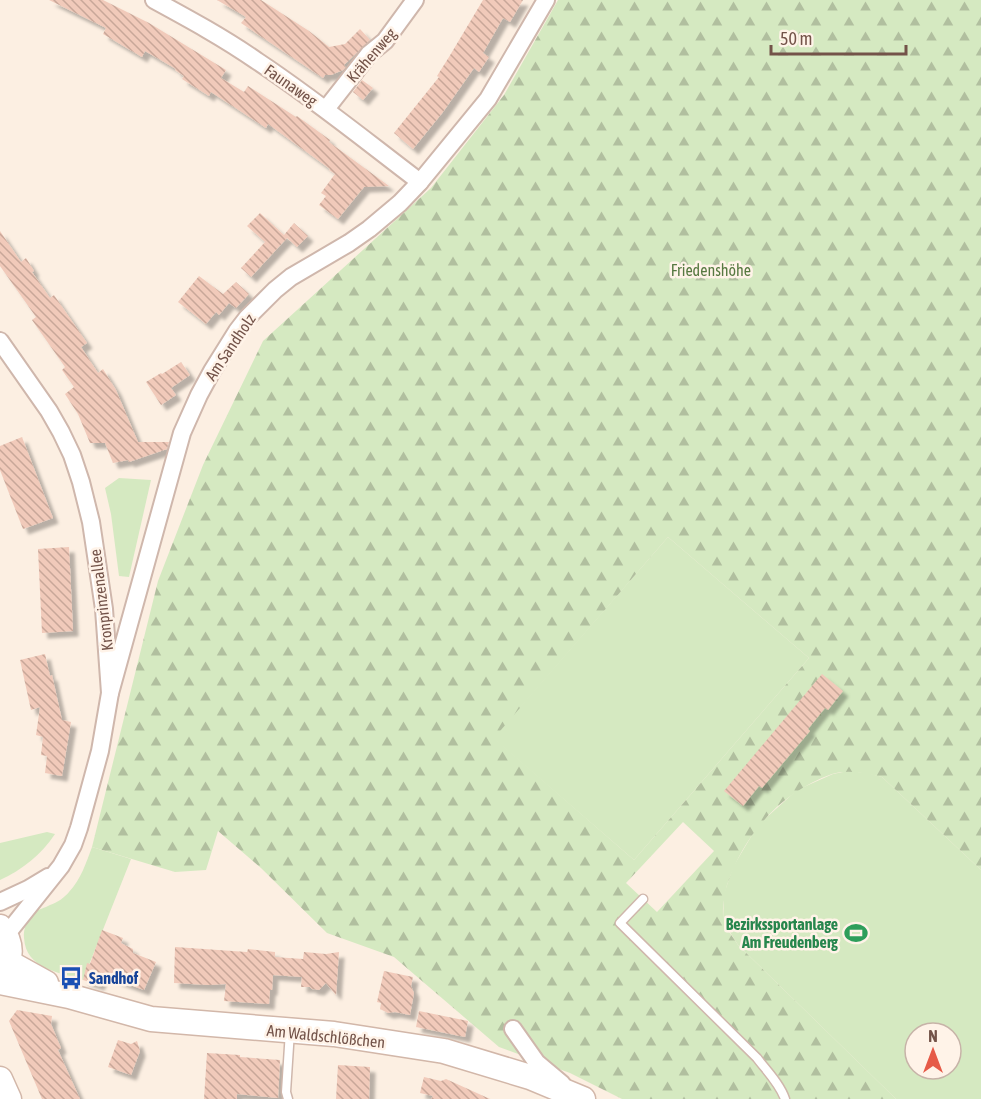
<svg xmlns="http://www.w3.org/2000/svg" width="981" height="1099" font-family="'Asap Condensed',sans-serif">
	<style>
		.green { fill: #d5e9c1; fill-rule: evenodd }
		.forest { fill: url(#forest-firs); fill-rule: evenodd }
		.building { fill: url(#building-back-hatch); filter: url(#shadow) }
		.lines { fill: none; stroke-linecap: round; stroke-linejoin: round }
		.lane-casing { stroke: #cfb7ac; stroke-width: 11 }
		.street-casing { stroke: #cfb7ac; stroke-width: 20 }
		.secondary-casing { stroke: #d2b7a9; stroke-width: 27 }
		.lane { stroke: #fff; stroke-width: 8 }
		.street { stroke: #fff; stroke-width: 16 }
		.secondary { stroke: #fff; stroke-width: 24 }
		.labels { text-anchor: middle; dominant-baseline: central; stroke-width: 5; stroke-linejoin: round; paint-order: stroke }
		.street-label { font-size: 16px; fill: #735349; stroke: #fff3e8 }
		.park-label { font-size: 16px; fill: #577941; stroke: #fff3e8 }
		.leisure-label { font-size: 16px; font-weight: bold; fill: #27864d; stroke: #fff3e8; text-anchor: end }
		.transit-label { font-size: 16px; font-weight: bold; fill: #164399; stroke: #fff3e8; text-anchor: start }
	</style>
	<defs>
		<pattern id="forest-firs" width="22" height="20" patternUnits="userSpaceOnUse" patternTransform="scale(1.5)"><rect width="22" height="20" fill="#d5e9c1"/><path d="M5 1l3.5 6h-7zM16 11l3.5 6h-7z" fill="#b1bf9f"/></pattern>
		<pattern id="building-back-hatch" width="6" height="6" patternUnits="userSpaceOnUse" patternTransform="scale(1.5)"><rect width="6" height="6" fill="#f1caba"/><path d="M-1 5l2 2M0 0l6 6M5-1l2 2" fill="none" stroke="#c8a799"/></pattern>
		<filter id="shadow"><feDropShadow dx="5.5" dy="5.5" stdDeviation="1.5" flood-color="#0004"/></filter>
	</defs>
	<rect width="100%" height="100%" fill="#fcefe2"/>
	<g class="green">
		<path d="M119 478 151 480 129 577 119 576 111 514 105 488Z"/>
		<path d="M668 537 809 658 634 860 493 738Z"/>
		<path d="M848 771 867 773 882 777 981 870V1099H896L738 945 723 921 724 894 733 867 758 825 797 790 833 774ZM915 1033H951V1069H915Z"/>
		<path d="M47 832 55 834C42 854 22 870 0 880V843Z"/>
		<path d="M92 847 131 859 83 980C58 972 26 969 24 938 23 929 27 920 34 913 38 909 45 908 50 905 57 903 65 897 69 892 81 879 86 863 92 847Z"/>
	</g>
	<path class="forest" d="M558 0H981V870L882 777C866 773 848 769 832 774 781 792 744 834 727 885 725 893 721 913 724 921 726 929 734 938 738 945L896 1099H622L570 1073 499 1047 394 957 327 933 261 868 218 831 206 870 175 872 92 847 158 581 203 465 263 341 431 188 504 95ZM668 537 809 658 634 860 494 738ZM683 822 714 851 657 912 626 883Z"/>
	<g class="building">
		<path d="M49 0H103L149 23 226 70 221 78 244 92 248 86 296 117 297 116 330 140 329 142 389 186 364 187 338 219 319 205 326 196 321 193 335 174 329 170 330 169 268 124 266 128 211 92 209 96 182 79 184 76 175 70 176 69 145 51 142 57 103 34 106 28Z"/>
		<path d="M217 0H261L309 31 329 47 345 44 360 29 370 40 344 65 346 67 343 70 331 75H325L323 78 241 23 246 17Z"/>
		<path d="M483 0H523L510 22 503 18 483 53 489 57 479 72 474 68 443 112 413 149 394 133 439 77 437 76 449 57Z"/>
		<path d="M362 80 373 88 363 100 353 92Z"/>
		<path d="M260 213 284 235 294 223 308 236 297 247 287 238 251 277 241 268 265 242 247 226Z"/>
		<path d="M0 231 21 262 26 258 34 271 32 272 50 298 54 295 87 343 81 347 98 373 103 369 116 390 138 442H169L167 449 129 462 128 460 113 463 105 443H90L78 414 65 394 74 387 62 370 65 367 32 320 36 317 0 266Z"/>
		<path d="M199 276 223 294 236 282 249 294 236 308 229 303 219 315 216 312 206 324 178 302Z"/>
		<path d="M181 362 190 375 171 388 176 395 161 405 146 382 161 373 162 374Z"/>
		<path d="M22 437 53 518 23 529 0 470V446Z"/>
		<path d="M69 547 73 631 42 633 38 549Z"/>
		<path d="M45 654 50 676 52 675 62 720 71 722 62 776 45 773 47 756 41 755 43 737 36 735 40 707 31 710 20 660Z"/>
		<path d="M822 674 843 691 828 710 825 708 808 729 810 731 762 788 759 786 743 806 724 791Z"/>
		<path d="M102 930 123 938 121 943 133 949V953L156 962 144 990 103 975 99 985 83 980 87 963 90 964Z"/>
		<path d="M175 947 247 952 248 949 275 952V957L303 959 304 952 326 954 339 952 336 995 326 983 319 990 312 989 310 987H301L302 977 273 975 272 990H270L269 1004 224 1001 226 984 209 985 174 983Z"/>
		<path d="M384 971 413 977 411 986 414 993 410 1015 395 1012 388 1013 380 1009 381 1003 377 1002Z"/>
		<path d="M17 1010 52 1016 51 1024 61 1048 58 1050 80 1099H42L9 1021Z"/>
		<path d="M419 1011 468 1021 465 1037 416 1027Z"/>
		<path d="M118 1040 131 1044 137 1041 140 1051 131 1075 108 1067Z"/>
		<path d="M207 1053 240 1055V1057L280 1060 278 1098 237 1094V1099H204Z"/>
		<path d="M338 1065 370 1067 369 1099H336Z"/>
		<path d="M424 1077 441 1081 446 1079 490 1099H431L433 1096 420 1093Z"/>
	</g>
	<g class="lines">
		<g class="lane-casing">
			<g id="lane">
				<path d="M643 899 620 923 757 1058C766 1070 780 1084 785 1099"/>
				<path d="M288 1099 286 1092 290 1031"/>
			</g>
		</g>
		<g class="street-casing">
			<g id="street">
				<path d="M154 0C189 19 224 38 257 61 313 98 366 141 420 182"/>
				<path d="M326 109 369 54 385 41 415 0"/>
				<path d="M0 341 49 411 61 432 72 455 81 482 91 522 104 609 110 693 100 751 79 828 73 845 61 866 6 935"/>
				<path d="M110 693 182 433 199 395 212 371 237 331 247 318 275 290 291 277 349 243 369 229 400 203 420 182 488 99 546 0"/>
				<path d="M0 902 28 889 48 877"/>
				<path d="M513 1029 537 1063 562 1084"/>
			</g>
		</g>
		<g class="secondary-casing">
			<g id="secondary">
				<path d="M0 927C13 943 13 959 0 976"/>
				<path d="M8 962 46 983"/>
				<path d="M0 982 69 996 151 1019 334 1034 444 1051 530 1077 583 1099"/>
				<path d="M0 1079 9 1099"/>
			</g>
		</g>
		<use href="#lane" class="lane"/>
		<use href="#street" class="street"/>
		<use href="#secondary" class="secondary"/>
	</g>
	<defs>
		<g id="stadium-bare" transform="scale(1.8)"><path d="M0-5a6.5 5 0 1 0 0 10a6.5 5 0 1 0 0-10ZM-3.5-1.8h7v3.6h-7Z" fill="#2e9e5b" stroke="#fff3e8" stroke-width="2.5" paint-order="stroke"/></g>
		<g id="bus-bare" transform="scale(1.8)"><path d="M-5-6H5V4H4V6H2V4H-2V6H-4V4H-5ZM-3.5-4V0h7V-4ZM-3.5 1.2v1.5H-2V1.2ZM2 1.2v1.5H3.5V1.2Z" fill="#1a4fb4" stroke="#fff3e8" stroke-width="2.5" paint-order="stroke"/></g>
	</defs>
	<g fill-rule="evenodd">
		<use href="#stadium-bare" x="856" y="933"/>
		<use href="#bus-bare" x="71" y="978"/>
	</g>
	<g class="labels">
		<g class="street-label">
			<text transform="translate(371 55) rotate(-49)">Krähenweg</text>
			<text transform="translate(291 85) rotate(35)">Faunaweg</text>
			<text transform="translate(230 347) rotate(-56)">Am Sandholz</text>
			<text transform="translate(101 600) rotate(-97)">Kronprinzenallee</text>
			<text transform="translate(326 1036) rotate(6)">Am Waldschlößchen</text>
		</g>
		<g class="park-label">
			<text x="711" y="270">Friedenshöhe</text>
		</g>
		<g class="leisure-label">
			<text x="838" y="924">Bezirkssportanlage<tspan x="838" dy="18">Am Freudenberg</tspan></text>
		</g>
		<g class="transit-label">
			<text x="89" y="978">Sandhof</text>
		</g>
	</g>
	<g transform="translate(933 1051)"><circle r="28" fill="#fff3e8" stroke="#c7b3a8" stroke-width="1.5"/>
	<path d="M0-4.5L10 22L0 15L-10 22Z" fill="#e65a47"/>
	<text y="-9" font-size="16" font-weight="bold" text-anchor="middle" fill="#735349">N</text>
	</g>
	<path d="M771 45v9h135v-9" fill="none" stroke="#735349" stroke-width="3"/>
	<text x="780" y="45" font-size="18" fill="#735349" stroke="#fff3e8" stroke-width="4.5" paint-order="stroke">50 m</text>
</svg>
